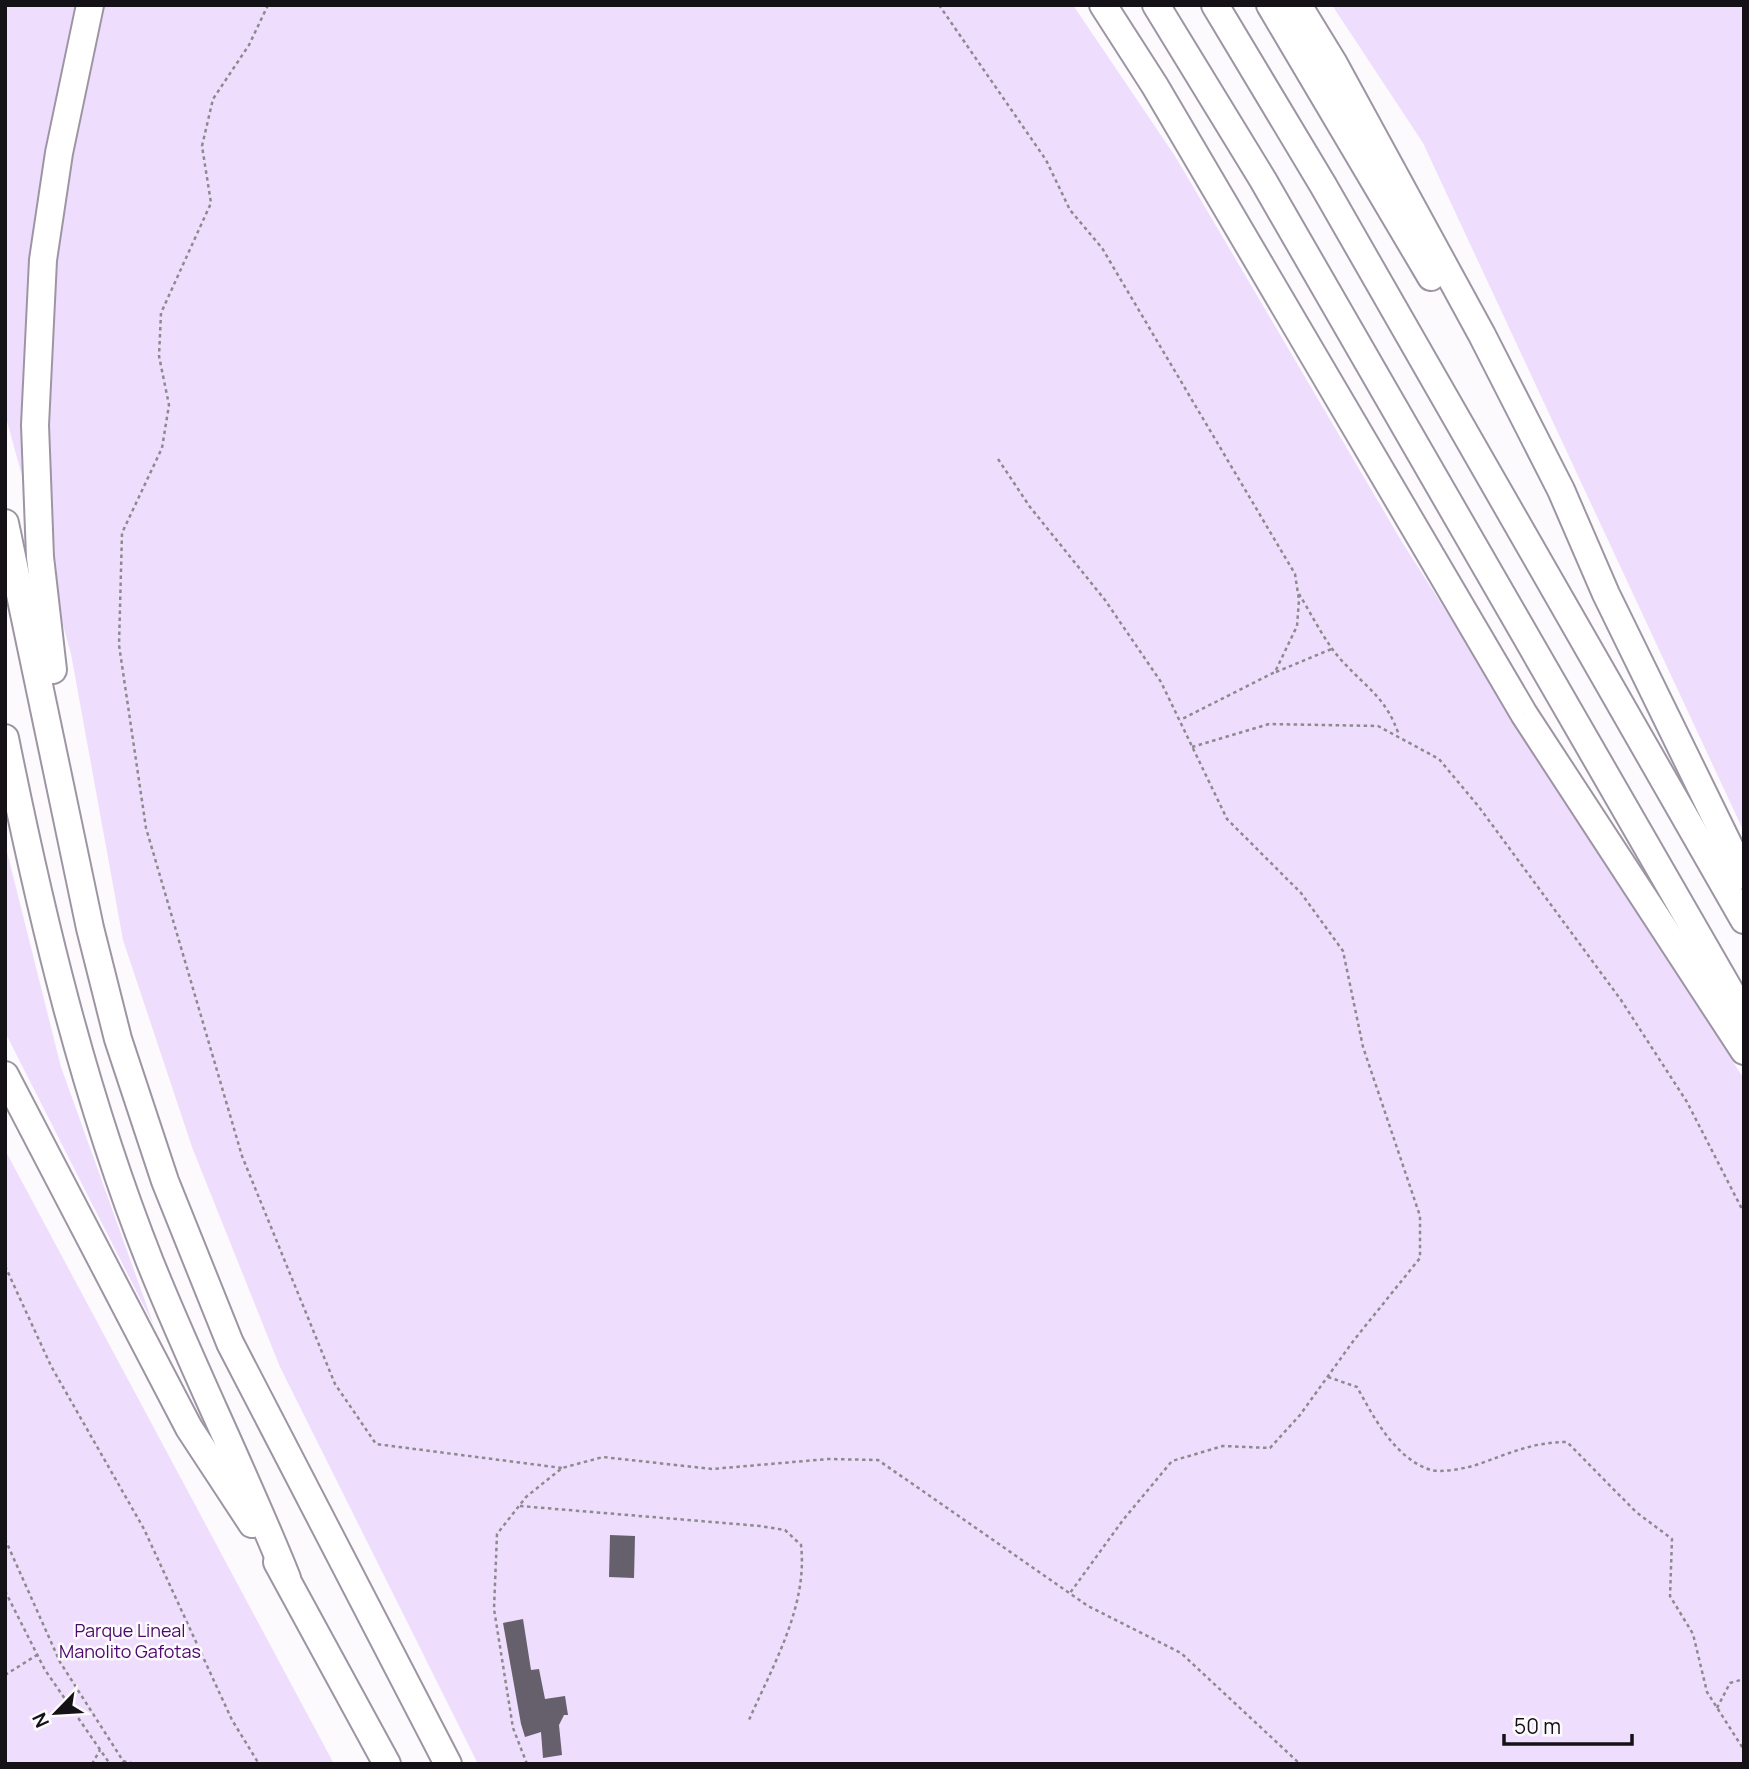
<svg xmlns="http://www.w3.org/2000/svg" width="1749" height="1769" font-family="Manrope,sans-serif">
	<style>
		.green { fill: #eeddfd }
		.building { fill: #665f6c }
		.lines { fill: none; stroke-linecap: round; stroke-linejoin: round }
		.highway-casing { stroke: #9d95a3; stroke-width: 30 }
		.path { stroke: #8d8a8e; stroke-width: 2.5; stroke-dasharray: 3.5 3.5; stroke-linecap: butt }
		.highway { stroke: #fff; stroke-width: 26 }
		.labels { text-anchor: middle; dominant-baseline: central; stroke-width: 5; stroke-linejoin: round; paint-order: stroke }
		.park-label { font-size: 18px; fill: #4c076d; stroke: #fcfafd }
	</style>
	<rect width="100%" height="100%" fill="#fcfafd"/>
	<g class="green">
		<path d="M5 5H1073L1175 156 1402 542 1744 1079V1764H478L280 1367 192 1147 123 940 71 654 5 414Z"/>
		<path d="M1332 5H1744V832L1423 143Z"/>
		<path d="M5 844 61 1067 154 1326 5 1032Z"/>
		<path d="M5 1150 334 1764H5Z"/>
	</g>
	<g class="building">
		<path d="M610 1535 635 1536 634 1578 609 1577Z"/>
		<path d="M523 1619 531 1670 539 1669 545 1699 565 1696 568 1715H564L559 1725 562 1755 543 1758 541 1732 525 1737 521 1724 503 1623Z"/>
	</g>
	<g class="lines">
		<g class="highway-casing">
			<g id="highway">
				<path d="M1103 5 1155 86 1524 714 1744 1051"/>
				<path d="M1156 5 1263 180 1744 1015"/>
				<path d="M1215 5 1323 185 1744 920"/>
				<path d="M1270 5 1431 277"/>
				<path d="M1298 5 1333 62 1482 335 1561 490 1606 594 1744 876"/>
				<path d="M5 523 90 928 118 1039 165 1181 230 1343 448 1764"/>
				<path d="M53 670 40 557 35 425 43 260 59 153 90 5"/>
				<path d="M5 738C41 916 83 1093 150 1262 193 1369 244 1471 287 1578"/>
				<path d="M5 1075 189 1428 252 1524"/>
				<path d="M277 1562 387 1764"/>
			</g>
		</g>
		<g class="path">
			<path d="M268 5 249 45 213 99 202 146 211 203 161 313 159 356 169 405 162 448 122 533 119 645 146 828 242 1156 335 1384 376 1444 562 1468"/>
			<path d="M939 5 1046 160 1070 210 1102 248 1295 574 1299 600 1297 626 1275 672 1180 720"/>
			<path d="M998 459 1030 507 1105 600 1161 682 1227 819 1301 893 1343 951 1363 1047 1420 1216V1258L1354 1340 1300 1415 1270 1448 1223 1446 1172 1461 1123 1520 1070 1593"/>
			<path d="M1299 594C1312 615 1327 646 1344 663 1369 690 1386 698 1399 735"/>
			<path d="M1276 672 1334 648"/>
			<path d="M1192 747 1269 724 1378 726 1439 759 1479 807 1621 1000 1687 1102 1744 1213"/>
			<path d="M5 1266 51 1366 144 1529 232 1720 259 1764"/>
			<path d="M1328 1377 1357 1387C1373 1416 1395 1459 1431 1470 1442 1473 1468 1468 1479 1464 1510 1453 1533 1442 1567 1442L1636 1512 1672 1539 1670 1596 1693 1634 1707 1692 1744 1750"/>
			<path d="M520 1506 760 1526 785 1530 801 1545C808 1606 773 1665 749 1720"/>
			<path d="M5 1539 60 1662 125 1764"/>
			<path d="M5 1591 45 1670 110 1764"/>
			<path d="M5 1675 37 1655"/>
			<path d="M1717 1708 1730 1683 1744 1679"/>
			<path d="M123 1761 135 1764"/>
			<path d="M92 1764 100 1750"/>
			<path d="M527 1764 513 1728 494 1609 497 1534 526 1497 562 1468 603 1457 712 1469 828 1459 878 1460 1088 1606 1181 1653 1300 1764"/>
		</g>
		<use href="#highway" class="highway"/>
	</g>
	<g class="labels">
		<g class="park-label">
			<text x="130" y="1630">Parque Lineal<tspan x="130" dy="21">Manolito Gafotas</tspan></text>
		</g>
	</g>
	<rect width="1749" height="1769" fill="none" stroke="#151217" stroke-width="14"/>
	<g transform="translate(56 1713) rotate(245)" stroke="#fcfafd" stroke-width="5" paint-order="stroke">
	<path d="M0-5L12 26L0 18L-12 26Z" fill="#151217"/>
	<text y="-10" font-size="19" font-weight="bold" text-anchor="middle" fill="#151217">N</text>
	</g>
	<path d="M1504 1734v10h128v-10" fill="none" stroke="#151217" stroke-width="3.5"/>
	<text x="1514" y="1734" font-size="21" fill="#151217" stroke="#fcfafd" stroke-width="5" paint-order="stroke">50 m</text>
</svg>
